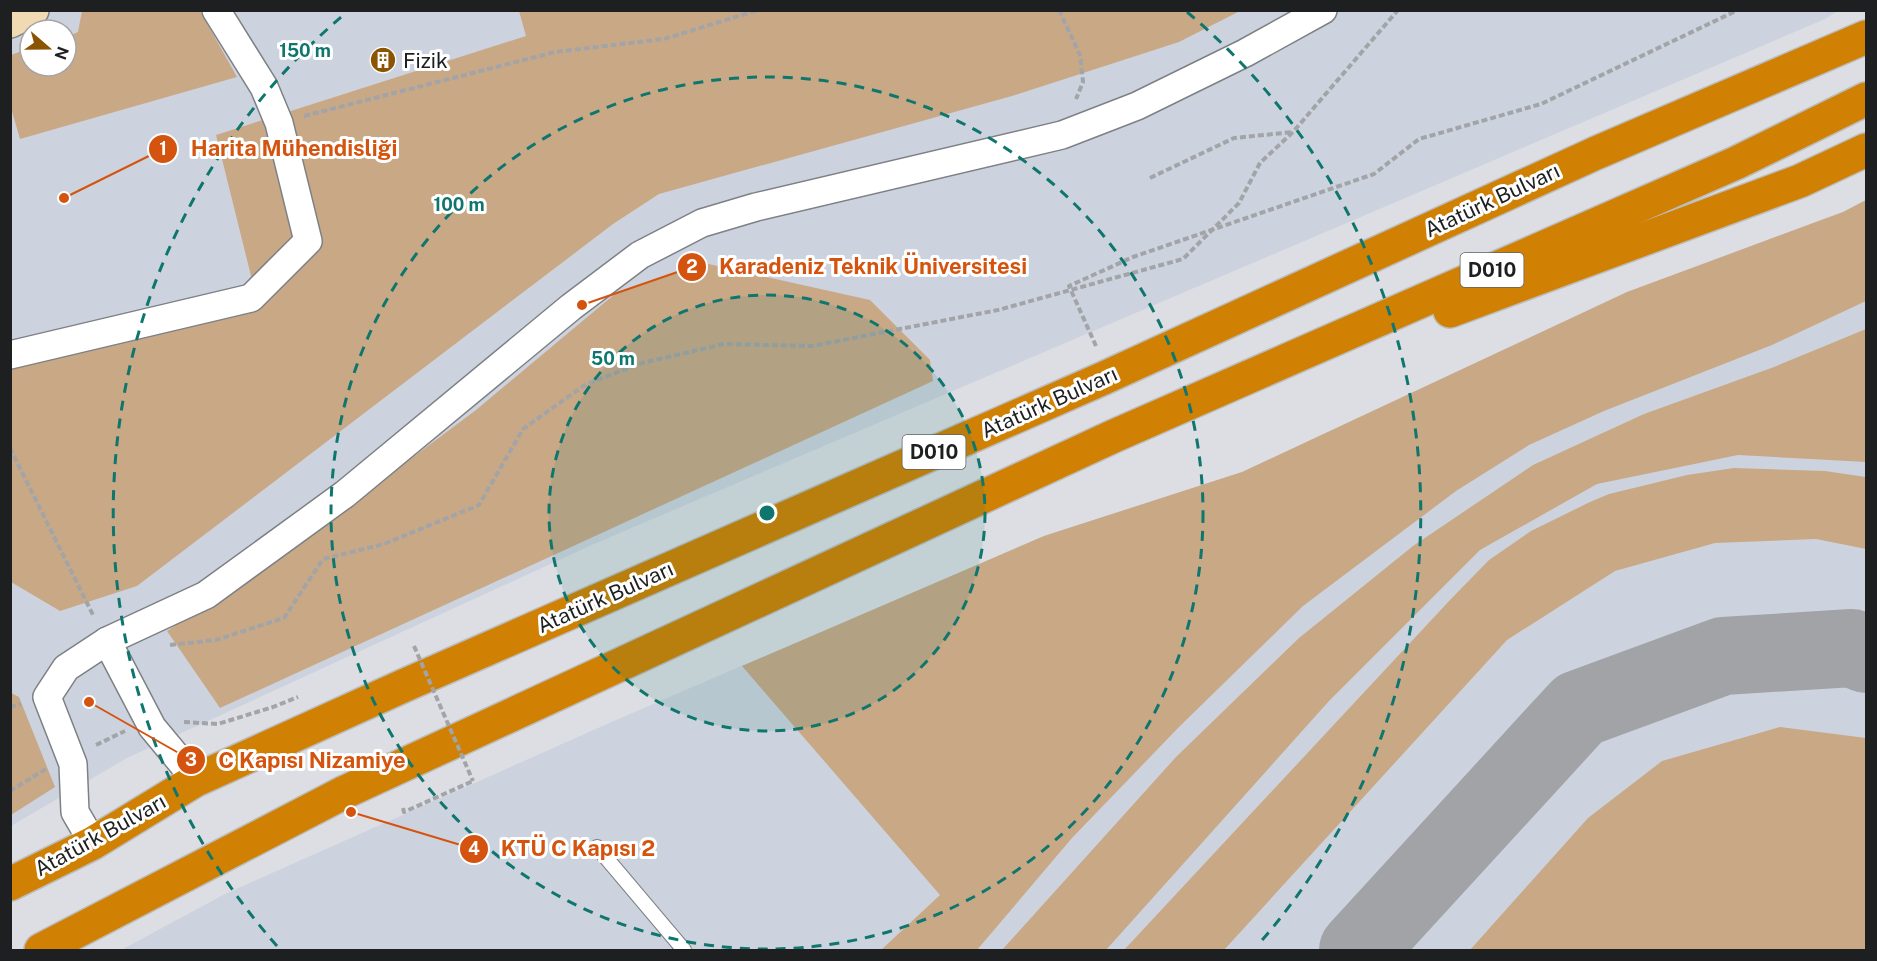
<svg xmlns="http://www.w3.org/2000/svg" width="1877" height="961" font-family="'Public Sans',sans-serif">
	<style>
		.built { fill: #cdd3de; fill-rule: evenodd }
		.green { fill: #c9a886 }
		.lines { fill: none; stroke-linecap: round; stroke-linejoin: round }
		.taxiway { stroke: #a1a3a6; stroke-width: 78 }
		.lane-casing { stroke: #7d8084; stroke-width: 16 }
		.street-casing { stroke: #7d8084; stroke-width: 30 }
		.secondary-casing { stroke: #7d8084; stroke-width: 36 }
		.highway-casing { stroke: #bcbcbc; stroke-width: 36 }
		.path { stroke: #a2a4a7; stroke-width: 4; stroke-dasharray: 6 3; stroke-linecap: butt }
		.lane { stroke: #fff; stroke-width: 14 }
		.street { stroke: #fff; stroke-width: 27 }
		.secondary { stroke: #f1d9b3; stroke-width: 33 }
		.highway { stroke: #d08103; stroke-width: 33 }
		.path-bridge { stroke: #a2a4a7; stroke-width: 4; stroke-dasharray: 6 3; stroke-linecap: butt }
		.ring { fill: none; stroke: #0f766e; stroke-width: 3; stroke-dasharray: 10 8 }
		.labels { text-anchor: middle; dominant-baseline: central; stroke-width: 6; stroke-linejoin: round; paint-order: stroke }
		.shield { fill: #fff; stroke: #626263; stroke-width: 1.5 }
		.shield-label { font-size: 20px; font-weight: bold; fill: #1e1f20 }
		.poi-label { font-size: 21px; fill: #1e1f20; stroke: #fff; text-anchor: start }
		.street-label { font-size: 21px; fill: #1e1f20; stroke: #fff }
		.centre { fill: #0f766e; stroke: #fff; stroke-width: 3 }
		.ring-label { font-size: 18px; text-anchor: middle; font-weight: bold; fill: #0f766e; stroke: #fff; stroke-width: 6; stroke-linejoin: round; paint-order: stroke }
		.leader { fill: none; stroke: #d4530e; stroke-width: 2 }
		.callout-dot { fill: #d4530e; stroke: #fff; stroke-width: 2 }
		.mark-label { font-size: 18px; text-anchor: middle; font-weight: bold; fill: #fff }
		.callout-label { font-size: 22px; text-anchor: middle; font-weight: bold; fill: #d4530e; stroke: #fff; stroke-width: 6; stroke-linejoin: round; paint-order: stroke }
	</style>
	<rect width="100%" height="100%" fill="#dcdee3"/>
	<g class="built">
		<path d="M11 11H1838L1825 19 594 544 127 758 11 826ZM30 30H66V66H30Z"/>
		<path d="M1866 200V950H121L225 894 616 720 1044 536 1242 472 1627 292 1843 212Z"/>
	</g>
	<g class="green">
		<path d="M82 11H200L237 77 20 139 11 108V55L30 48V66H66V37L78 32Z"/>
		<path d="M519 11H1240L1179 42 1012 96 659 194 613 224 137 586 60 611 11 582V359L258 304 216 135 526 36Z"/>
		<path d="M1866 200V301L1772 345 1604 411 1529 445 1456 491 1303 606 1180 726 1072 838 977 950H881L940 895 742 666 1044 536 1242 472 1627 292 1843 212Z"/>
		<path d="M704 263 870 300 930 360 933 381 220 708 167 631 282 555 476 410 616 293Z"/>
		<path d="M1866 329V462L1738 455 1597 484 1480 550 1329 701 1106 950H1002L1176 757 1299 638 1413 546 1533 465 1644 414 1774 367Z"/>
		<path d="M1734 468 1825 471 1866 477V549L1816 539 1715 543 1615 571 1507 640 1224 950H1124L1450 600 1489 560 1531 531 1590 502 1609 494 1687 475Z"/>
		<path d="M11 693 19 697 55 787 11 815Z"/>
		<path d="M1780 727 1866 738V950H1470L1588 818 1662 761Z"/>
	</g>
	<g class="lines">
		<path class="taxiway" d="M1358 950 1579 709 1723 656 1852 648 1866 654"/>
		<g class="lane-casing">
			<path id="lane" d="M597 847 684 950"/>
		</g>
		<g class="street-casing">
			<g id="street">
				<path d="M10 355 251 298 308 241 279 123 264 87 216 10"/>
				<path d="M107 641 152 727 196 780"/>
				<path d="M93 843 75 812 73 764 47 697 66 668 107 641 206 595 345 494 571 307 640 255 702 223 756 207 1062 135 1137 106 1245 53 1323 10"/>
			</g>
		</g>
		<g class="secondary-casing">
			<path id="secondary" d="M10 21 32 10"/>
		</g>
		<g class="highway-casing">
			<g id="highway">
				<path d="M1450 311 1800 181 1866 150"/>
				<path d="M10 884 93 843 196 780 403 686 1104 378 1596 153 1866 37"/>
				<path d="M41 950 345 792 1114 436 1736 163 1866 99"/>
			</g>
		</g>
		<g class="path">
			<path d="M1059 10 1080 55 1083 82 1076 99"/>
			<path d="M304 116 555 52 664 39 758 10"/>
			<path d="M1150 178 1234 138 1293 132"/>
			<path d="M1096 346 1069 286 1133 257 1374 174 1419 139 1541 104 1738 10"/>
			<path d="M10 448 94 617"/>
			<path d="M170 645 216 640 284 618 323 559 384 544 479 505 523 429 586 384 642 363 724 344 812 346 998 310 1183 259 1239 203 1260 163 1293 132 1398 10"/>
			<path d="M10 707 21 704"/>
			<path d="M184 722 218 724 273 707 298 697"/>
			<path d="M96 745 125 731"/>
			<path d="M10 791 46 769"/>
			<path d="M403 808 404 812 473 781"/>
		</g>
		<use href="#lane" class="lane"/>
		<use href="#street" class="street"/>
		<use href="#secondary" class="secondary"/>
		<use href="#highway" class="highway"/>
		<path class="path-bridge" d="M414 646 473 781"/>
	</g>
	<circle cx="767" cy="513" r="218" fill="#0f766e" fill-opacity=".12"/>
	<g class="ring">
		<circle cx="767" cy="513" r="218"/>
		<circle cx="767" cy="513" r="436"/>
		<path d="M277 946A654 654 0 0 1 347 12M1187 12A654 654 0 0 1 1257 946"/>
	</g>
	<defs>
		<g id="building-disc" transform="scale(1.35)"><circle r="9.5" fill="#8a5403" stroke="#fff"/><path d="M-4-6H4V6H1V3H-1V6H-4ZM-2.5-4.3h1.7v1.8h-1.7ZM.8-4.3h1.7v1.8H.8ZM-2.5-1h1.7V.8h-1.7ZM.8-1h1.7V.8H.8Z" fill="#fff"/></g>
	</defs>
	<g fill-rule="evenodd">
		<use href="#building-disc" x="383" y="60"/>
	</g>
	<g class="labels">
		<g class="shield">
			<rect x="1460.5" y="253" width="63" height="34" rx="4.5"/>
			<rect x="902.5" y="435" width="63" height="34" rx="4.5"/>
		</g>
		<g class="shield-label">
			<text x="1492" y="270">D010</text>
			<text x="934" y="452">D010</text>
		</g>
		<g class="poi-label">
			<text x="403" y="60">Fizik</text>
		</g>
		<g class="street-label">
			<text transform="translate(1492 200) rotate(-25)">Atatürk Bulvarı</text>
			<text transform="translate(1049 402) rotate(-24)">Atatürk Bulvarı</text>
			<text transform="translate(605 597) rotate(-24)">Atatürk Bulvarı</text>
			<text transform="translate(100 835) rotate(-29)">Atatürk Bulvarı</text>
		</g>
	</g>
	<circle cx="767" cy="513" r="9" class="centre"/>
	<g class="ring-label">
		<text x="305" y="57">150 m</text>
		<text x="459" y="211">100 m</text>
		<text x="613" y="365">50 m</text>
	</g>
	<path class="leader" d="M64 198L163 149M582 305L692 267M89 702L191 760M351 812L474 849"/>
	<g class="callout-dot">
		<circle cx="64" cy="198" r="6"/>
		<circle cx="582" cy="305" r="6"/>
		<circle cx="89" cy="702" r="6"/>
		<circle cx="351" cy="812" r="6"/>
		<circle cx="163" cy="149" r="15"/>
		<circle cx="692" cy="267" r="15"/>
		<circle cx="191" cy="760" r="15"/>
		<circle cx="474" cy="849" r="15"/>
	</g>
	<g class="mark-label">
		<text x="163" y="155">1</text>
		<text x="692" y="273">2</text>
		<text x="191" y="766">3</text>
		<text x="474" y="855">4</text>
	</g>
	<g class="callout-label">
		<text x="294" y="156">Harita Mühendisliği</text>
		<text x="873" y="274">Karadeniz Teknik Üniversitesi</text>
		<text x="312" y="768">C Kapısı Nizamiye</text>
		<text x="578" y="856">KTÜ C Kapısı 2</text>
	</g>
	<rect width="1877" height="961" fill="none" stroke="#1e1f20" stroke-width="24"/>
	<g transform="translate(48 48) rotate(110)"><circle r="28" fill="#ffffff" stroke="#a5a5a6" stroke-width="1.5"/>
	<path d="M0-4.5L10 22L0 15L-10 22Z" fill="#8a5403"/>
	<text y="-9" font-size="16" font-weight="bold" text-anchor="middle" fill="#1e1f20">N</text>
	</g>
</svg>
